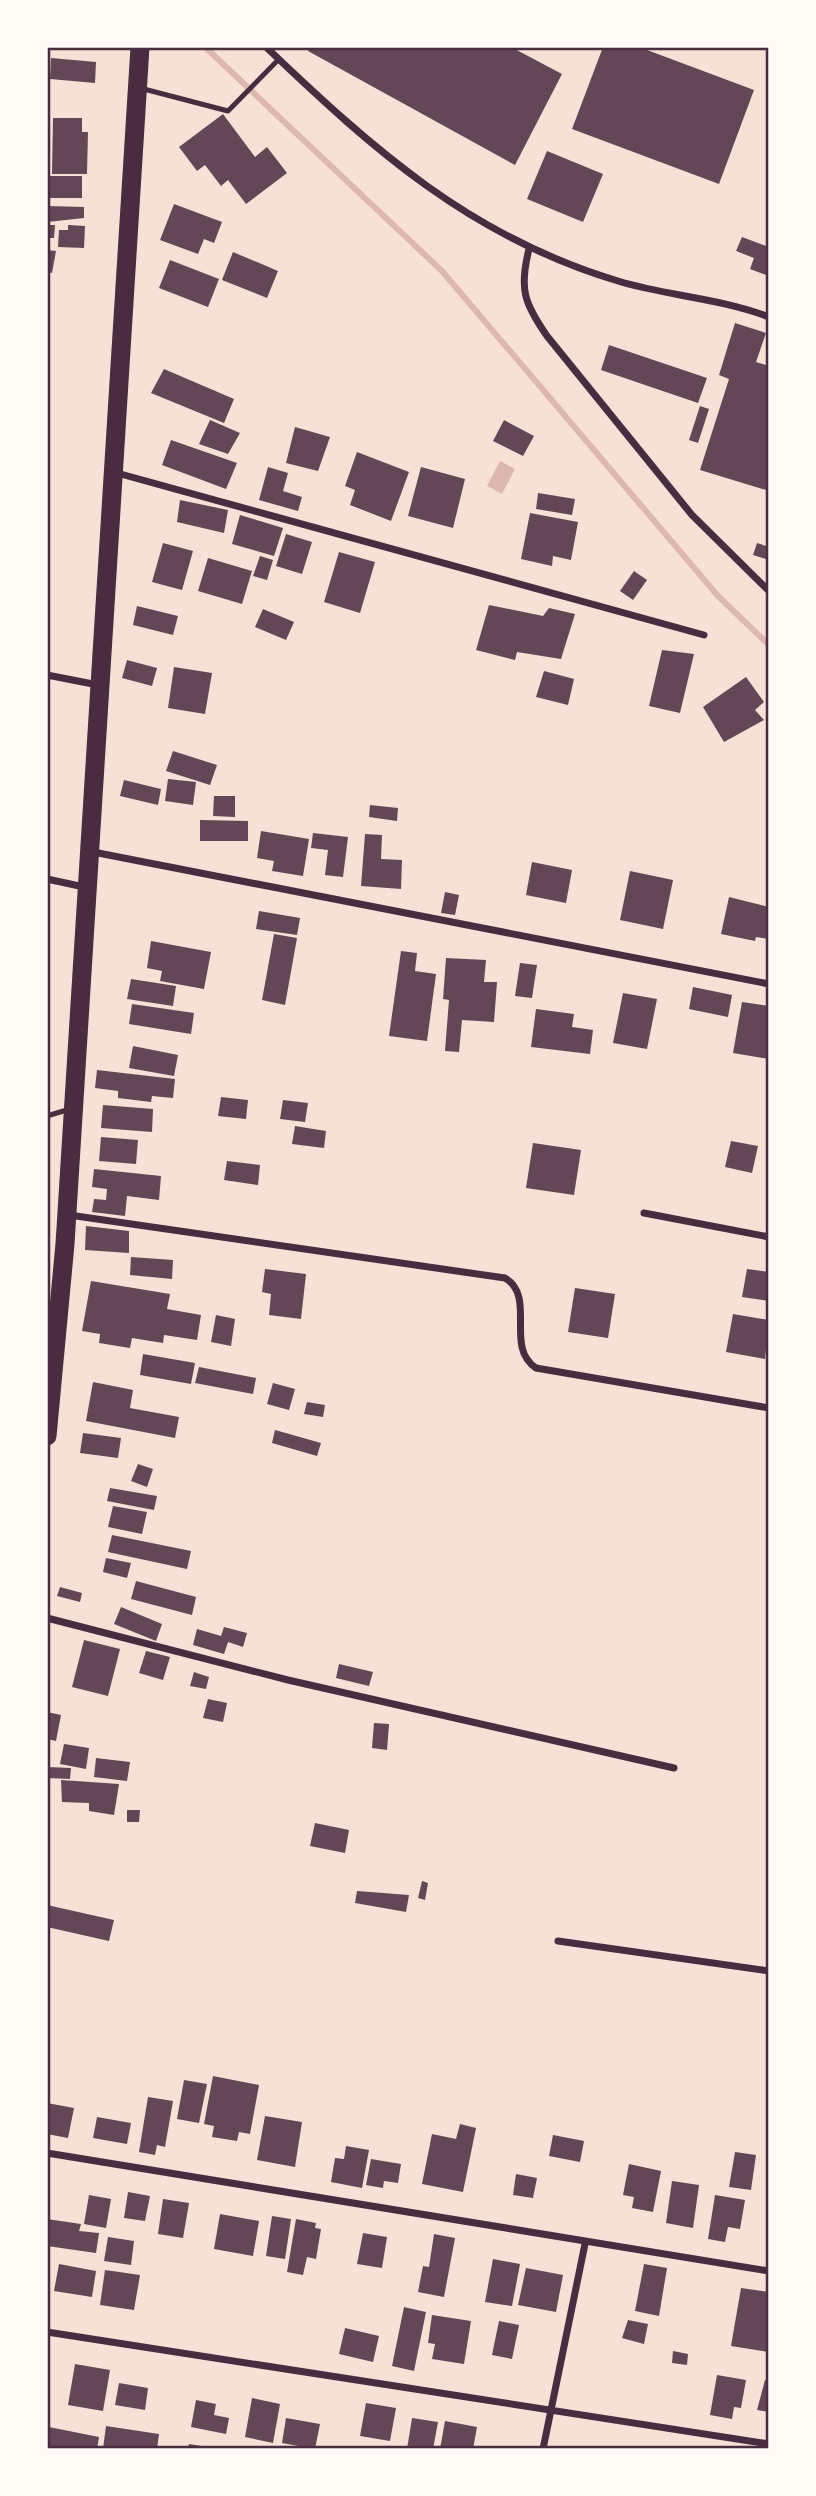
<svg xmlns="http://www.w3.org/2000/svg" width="816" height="2496" font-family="'Work Sans',sans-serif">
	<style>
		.water { fill: #dcb8b0 }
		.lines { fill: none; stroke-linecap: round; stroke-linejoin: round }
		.stream { stroke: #dcb8b0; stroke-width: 6 }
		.building { fill: #644757 }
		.service { stroke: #4a2c40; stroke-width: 5 }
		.minor { stroke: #4a2c40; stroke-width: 7 }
		.trunk { stroke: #4a2c40; stroke-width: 19 }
		.neatline { fill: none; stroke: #4a2c40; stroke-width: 2.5 }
	</style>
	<rect width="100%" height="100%" fill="#f7e1d7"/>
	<path class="water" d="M500 461 515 469 502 494 487 486Z"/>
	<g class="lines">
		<path class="stream" d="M205 47 442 271 718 596 769 645"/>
	</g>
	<g class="building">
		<path d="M309 47H511L562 74 515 165 308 51Z"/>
		<path d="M603 47H639L754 90 719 184 572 129Z"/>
		<path d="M51 58 96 62 95 83 50 79Z"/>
		<path d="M223 114 255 157 267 147 287 173 246 204 228 180 221 186 205 165 197 171 179 147Z"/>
		<path d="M53 118H82V132H88L87 174H52Z"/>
		<path d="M547 151 603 174 583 222 527 199Z"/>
		<rect x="47" y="176" width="35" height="22"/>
		<path d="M174 204 222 222 214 243 204 239 198 254 160 240Z"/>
		<path d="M47 206 84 207V218L47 222Z"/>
		<path d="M47 225H55L54 238H47Z"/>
		<path d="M68 225 85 226 84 248 58 247 59 230H68Z"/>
		<path d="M742 237 769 247V276L750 269 754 258 736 251Z"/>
		<path d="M47 250 56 251 52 273 47 272Z"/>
		<path d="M233 252 278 271 267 298 222 280Z"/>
		<path d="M170 260 219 279 208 307 159 288Z"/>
		<path d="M735 323 766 333 756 362 769 366V491L700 470 729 379 719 375Z"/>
		<path d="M609 345 707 378 698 403 601 370Z"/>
		<path d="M164 369 234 399 224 423 151 393Z"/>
		<path d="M700 406 709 409 698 443 689 440Z"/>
		<path d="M210 420 240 433 228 454 199 444Z"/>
		<path d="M504 420 534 436 523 456 493 441Z"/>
		<path d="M295 427 330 437 318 471 286 463Z"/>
		<path d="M171 440 237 463 226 489 162 465Z"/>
		<path d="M357 452 409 472 391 521 350 505 355 490 345 486Z"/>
		<path d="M268 467 288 473 283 491 302 497 298 511 259 500Z"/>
		<path d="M421 467 465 479 453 528 408 516Z"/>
		<path d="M538 493 575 499 572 515 536 509Z"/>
		<path d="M180 500 228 510 224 533 177 522Z"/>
		<path d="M530 513 578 522 571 560 553 556 552 566 521 559Z"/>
		<path d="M240 515 283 528 274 556 232 544Z"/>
		<path d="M286 534 312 542 302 574 276 566Z"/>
		<path d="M163 543 193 551 182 590 152 582Z"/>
		<path d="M757 543 769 547V560L753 555Z"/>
		<path d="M339 552 375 562 360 613 324 602Z"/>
		<path d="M260 556 273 560 267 580 253 576Z"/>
		<path d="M208 558 252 571 242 604 198 591Z"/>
		<path d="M634 571 647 580 633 600 620 591Z"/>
		<path d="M489 605 543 616 549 608 575 614 561 659 517 652 515 660 476 650Z"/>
		<path d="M137 606 178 616 173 635 133 625Z"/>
		<path d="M263 609 294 622 286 640 255 627Z"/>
		<path d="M662 650 694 654 680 713 649 706Z"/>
		<path d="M127 660 157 668 152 686 122 678Z"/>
		<path d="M174 667 212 673 205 714 168 708Z"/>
		<path d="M544 671 574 679 568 705 536 697Z"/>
		<path d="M746 677 764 702 755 710 764 720 724 742 703 707Z"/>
		<path d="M173 751 217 765 210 785 166 771Z"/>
		<path d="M168 779 196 782 193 805 165 801Z"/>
		<path d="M124 780 161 789 158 805 120 796Z"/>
		<path d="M214 796H235V817L213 816Z"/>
		<path d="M370 805 398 808 397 821 369 817Z"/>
		<path d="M200 820 248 821V841H200Z"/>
		<path d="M261 831 309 839 303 876 272 871 274 861 257 858Z"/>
		<path d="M313 833 348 837 343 877 325 875 328 850 311 848Z"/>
		<path d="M365 834 382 835 381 859 402 860 401 889 361 886Z"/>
		<path d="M532 862 572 870 566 903 526 895Z"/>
		<path d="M630 871 673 880 663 929 620 920Z"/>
		<path d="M445 892 459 895 455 915 441 913Z"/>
		<path d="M729 897 769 907V939L756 937 755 941 721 934Z"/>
		<path d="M259 911 300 918 297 935 256 929Z"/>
		<path d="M274 934 297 938 285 1005 262 1000Z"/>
		<path d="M151 941 211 952 204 989 160 981 162 971 147 968Z"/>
		<path d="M401 951 417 953 415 971 436 974 427 1041 389 1036Z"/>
		<path d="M446 958 486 960 484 982H497L494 1022 462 1020 459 1052 445 1051 449 1000 443 999Z"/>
		<path d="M520 963 537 965 532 998 515 996Z"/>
		<path d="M131 979 176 986 173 1006 127 999Z"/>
		<path d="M693 987 732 995 728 1017 689 1009Z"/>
		<path d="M623 993 657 999 647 1049 613 1043Z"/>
		<path d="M742 1002 769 1006V1059L733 1053Z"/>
		<path d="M132 1004 194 1013 191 1034 129 1024Z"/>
		<path d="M536 1009 574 1014 572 1027 593 1030 590 1054 531 1047Z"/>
		<path d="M133 1046 178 1055 174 1076 129 1068Z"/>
		<path d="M97 1070 175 1079 173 1098 152 1096 151 1102 118 1098V1091L95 1088Z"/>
		<path d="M221 1097 248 1100 246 1119 218 1116Z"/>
		<path d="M283 1100 308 1103 305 1122 280 1119Z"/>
		<path d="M103 1105 153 1109 152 1132 101 1128Z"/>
		<path d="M295 1126 326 1131 324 1148 292 1144Z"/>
		<path d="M101 1137 138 1140 136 1164 99 1161Z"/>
		<path d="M731 1141 758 1146 752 1173 725 1167Z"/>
		<path d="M533 1143 581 1150 574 1195 526 1188Z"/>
		<path d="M227 1161 260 1165 258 1185 224 1180Z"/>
		<path d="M94 1169 161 1176 159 1200 127 1196 125 1216 92 1212 94 1199 106 1200 107 1189 92 1187Z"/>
		<path d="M86 1226 129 1231V1253L85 1250Z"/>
		<path d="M131 1257 173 1260 172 1279 130 1275Z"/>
		<path d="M265 1269 306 1274 301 1319 269 1315 271 1294 262 1292Z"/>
		<path d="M747 1269 769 1272V1301L742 1297Z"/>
		<path d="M91 1281 170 1294 167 1309 201 1315 197 1340 164 1335 163 1343 132 1338 130 1348 99 1343 100 1334 82 1331Z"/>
		<path d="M575 1288 615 1294 608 1338 568 1332Z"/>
		<path d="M733 1314 769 1320 765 1359 726 1352Z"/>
		<path d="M216 1315 235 1319 231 1346 211 1342Z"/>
		<path d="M143 1354 195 1363 191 1384 140 1375Z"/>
		<path d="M199 1367 256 1378 253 1394 195 1383Z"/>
		<path d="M93 1382 133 1390 130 1408 179 1417 175 1438 86 1421Z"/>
		<path d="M273 1383 295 1389 289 1410 267 1404Z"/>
		<path d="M307 1402 325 1405 323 1417 304 1414Z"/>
		<path d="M275 1430 321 1443 317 1456 272 1443Z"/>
		<path d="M83 1433 121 1438 118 1458 80 1453Z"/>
		<path d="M138 1464 153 1469 147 1487 131 1481Z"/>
		<path d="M110 1488 157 1496 154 1510 107 1501Z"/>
		<path d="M113 1506 147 1512 142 1534 108 1527Z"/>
		<path d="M112 1535 191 1551 187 1569 108 1552Z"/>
		<path d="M106 1558 131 1563 127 1578 103 1572Z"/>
		<path d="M136 1581 196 1597 192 1615 131 1599Z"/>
		<path d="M60 1587 82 1593 80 1602 57 1596Z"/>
		<path d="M121 1607 162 1624 156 1641 114 1624Z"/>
		<path d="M224 1627 247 1633 243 1647 228 1642 224 1654 193 1645 197 1629 221 1636Z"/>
		<path d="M84 1640 120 1649 108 1696 72 1687Z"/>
		<path d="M146 1651 170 1657 163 1680 139 1673Z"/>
		<path d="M339 1664 373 1672 369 1686 336 1678Z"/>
		<path d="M194 1672 209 1677 206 1689 190 1686Z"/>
		<path d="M208 1699 227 1703 223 1722 203 1718Z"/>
		<path d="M47 1712 61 1715 56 1741 47 1739Z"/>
		<path d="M374 1723 389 1724 387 1750 372 1748Z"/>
		<path d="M64 1744 89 1748 86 1769 60 1764Z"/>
		<path d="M96 1758 130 1762 127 1781 94 1777Z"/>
		<path d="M47 1767 71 1768 70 1779 47 1778Z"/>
		<path d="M61 1780 119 1784 114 1815 89 1811V1803L62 1802Z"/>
		<path d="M127 1810H140L139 1822H127Z"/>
		<path d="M315 1823 349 1830 345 1853 310 1846Z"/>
		<path d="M422 1881 428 1883 425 1900 418 1898Z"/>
		<path d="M357 1891 409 1895 406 1912 355 1903Z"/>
		<path d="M47 1905 114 1920 109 1941 47 1927Z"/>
		<path d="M213 2076 259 2085 250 2134 239 2132 237 2141 212 2137 214 2126 204 2124Z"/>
		<path d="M184 2080 207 2084 199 2123 177 2119Z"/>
		<path d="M148 2097 173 2101 165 2147 157 2145 155 2155 139 2152Z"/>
		<path d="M47 2103 74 2108 68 2138 47 2134Z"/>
		<path d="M265 2116 302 2122 295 2167 257 2160Z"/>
		<path d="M97 2117 131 2123 127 2144 93 2138Z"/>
		<path d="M460 2124 476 2128 463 2192 422 2184 432 2134 456 2139Z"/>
		<path d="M553 2135 584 2141 580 2162 549 2156Z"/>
		<path d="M346 2146 369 2150 362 2188 331 2182 335 2158 344 2159Z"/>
		<path d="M735 2152 756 2155 751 2190 729 2187Z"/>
		<path d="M371 2159 401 2164 398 2183 384 2181 383 2188 366 2185Z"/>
		<path d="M629 2164 661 2171 653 2212 632 2208 634 2197 623 2195Z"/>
		<path d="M516 2174 537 2178 533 2198 513 2195Z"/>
		<path d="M672 2181 699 2185 693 2228 666 2223Z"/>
		<path d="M128 2192 150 2196 145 2221 124 2218Z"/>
		<path d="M89 2195 111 2199 106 2228 84 2224Z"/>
		<path d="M715 2195 745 2200 740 2229 728 2227 725 2242 708 2239Z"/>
		<path d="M163 2199 189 2203 183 2238 158 2234Z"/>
		<path d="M220 2214 259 2221 253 2256 214 2249Z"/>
		<path d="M272 2216 291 2219 285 2259 266 2256Z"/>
		<path d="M47 2219 81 2224 79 2231 99 2233 96 2253 47 2246Z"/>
		<path d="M296 2219 316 2223 315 2228 321 2229 316 2259 307 2257 303 2275 287 2272Z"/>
		<path d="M363 2233 387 2237 382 2268 357 2264Z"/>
		<path d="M434 2234 455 2238 444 2297 418 2292 423 2266 429 2267Z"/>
		<path d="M108 2237 134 2241 131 2265 104 2261Z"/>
		<path d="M493 2259 520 2264 512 2306 485 2302Z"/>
		<path d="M59 2264 96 2271 92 2297 54 2291Z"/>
		<path d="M644 2264 667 2268 659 2316 635 2311Z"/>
		<path d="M526 2268 563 2275 556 2312 518 2305Z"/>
		<path d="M105 2270 140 2275 134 2310 100 2305Z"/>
		<path d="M741 2288 769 2292V2352L731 2346Z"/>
		<path d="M404 2307 426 2312 414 2371 392 2366Z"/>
		<path d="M432 2315 471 2321 464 2364 432 2359 435 2344 428 2343Z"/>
		<path d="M628 2320 648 2324 644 2344 622 2338Z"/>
		<path d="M499 2321 519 2325 512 2359 492 2355Z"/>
		<path d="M345 2328 379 2336 373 2362 339 2354Z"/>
		<path d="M673 2351 688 2354 687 2365 672 2363Z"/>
		<path d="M75 2364 110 2370 103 2411 68 2405Z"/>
		<path d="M717 2375 746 2380 741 2408 734 2407 732 2419 710 2415Z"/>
		<path d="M765 2380 769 2381V2412L757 2410Z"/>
		<path d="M119 2383 148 2388 145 2410 115 2405Z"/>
		<path d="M252 2398 280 2404 273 2443 245 2437Z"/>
		<path d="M196 2400 216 2404 214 2415 229 2418 226 2434 191 2427Z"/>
		<path d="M366 2403 396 2408 390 2441 360 2436Z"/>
		<path d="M286 2418 320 2424 315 2449 282 2443Z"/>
		<path d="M412 2418 438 2422 433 2449H407Z"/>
		<path d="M445 2421 477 2427 473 2449H440Z"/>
		<path d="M106 2426 159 2434 157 2449H103Z"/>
		<path d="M49 2427 99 2437 97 2449H47Z"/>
		<path d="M189 2444 208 2447V2449H188Z"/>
	</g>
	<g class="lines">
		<g class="service">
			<path d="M140 88 228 111 279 59"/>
			<path d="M47 1116 70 1109"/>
		</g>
		<g class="minor">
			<path d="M266 47C375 151 471 237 618 281 667 296 720 298 769 317"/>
			<path d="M529 249C519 289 524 303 547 336L692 515 769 591"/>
			<path d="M117 473 704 635"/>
			<path d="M47 675 98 685"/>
			<path d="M93 852 769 984"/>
			<path d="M47 879 84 887"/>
			<path d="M644 1213 769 1237"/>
			<path d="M69 1215 505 1278C537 1297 504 1347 536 1368L769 1408"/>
			<path d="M47 1618 288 1680 674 1768"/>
			<path d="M558 1941 769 1971"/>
			<path d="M47 2153 769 2271"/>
			<path d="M47 2332 769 2444"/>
			<path d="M543 2449 585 2244"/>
		</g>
		<path class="trunk" d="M47 1436 65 1244 140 47"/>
	</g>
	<rect width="816" height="2496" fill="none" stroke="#fffaf5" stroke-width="98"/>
	<rect x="49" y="49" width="718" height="2398" class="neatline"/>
</svg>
